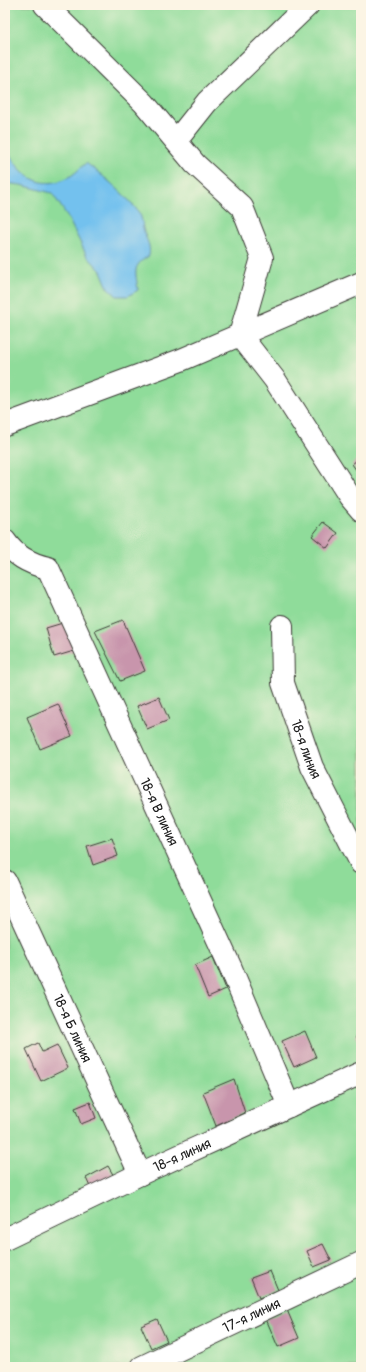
<svg xmlns="http://www.w3.org/2000/svg" width="366" height="1372" font-family="Pangolin,sans-serif">
	<style>
		.green { fill: #8fdc9a; stroke: #567c5b }
		.water { fill: #73c1ee; stroke: #486e85 }
		.building { fill: #c895ac }
		.lines { fill: none; stroke-linecap: round; stroke-linejoin: round }
		.minor-casing { stroke: #3b3a35; stroke-width: 24 }
		.minor { stroke: #fff; stroke-width: 22 }
		.labels { text-anchor: middle; dominant-baseline: central; stroke-width: 3; stroke-linejoin: round; paint-order: stroke }
		.street-label { font-size: 14px; fill: #1c1c1c; stroke: #fcf5e5 }
	</style>
	<rect width="100%" height="100%" fill="#fcf5e5"/>
	<filter id="ink" filterUnits="userSpaceOnUse"><feTurbulence type="fractalNoise" baseFrequency=".025" numOctaves="2"/><feDisplacementMap in="SourceGraphic" scale="8" xChannelSelector="R" yChannelSelector="G"/><feConvolveMatrix kernelMatrix="1 2 1 2 8 2 1 2 1" color-interpolation-filters="sRGB"/></filter>
	<filter id="wash" filterUnits="userSpaceOnUse"><feTurbulence type="fractalNoise" baseFrequency=".012" numOctaves="4" result="noise"/><feDisplacementMap in="SourceGraphic" scale="16" xChannelSelector="R" yChannelSelector="G"/><feGaussianBlur stdDeviation="0.9" result="paint"/><feColorMatrix in="noise" values="0 0 0 0 0 0 0 0 0 0 0 0 0 0 0 0 0 1.4 0 .05"/><feComposite in="paint" operator="in"/></filter>
	<g filter="url(#wash)">
		<rect width="100%" height="100%" fill="#eae3c1"/>
		<rect class="green" x="5" y="5" width="356" height="1362"/>
		<path class="water" d="M5 145C16 170 37 193 67 178 74 175 80 168 86 163 99 172 136 203 141 217 143 222 142 227 144 232 147 242 151 245 149 256 131 266 136 272 138 290L128 296H117L108 288 101 271 87 256 66 214 52 193 21 185 5 183Z"/>
		<g id="blocks">
			<g class="building">
				<path d="M361 457V477L352 464Z"/>
				<path d="M323 522 338 533 327 548 312 536Z"/>
				<path d="M123 620 145 671 120 681 95 631Z"/>
				<path d="M66 622 74 651 54 657 46 628Z"/>
				<path d="M159 697 169 720 147 729 137 706Z"/>
				<path d="M58 704 72 736 40 749 27 717Z"/>
				<path d="M112 838 118 856 93 865 87 846Z"/>
				<path d="M213 957 226 989 208 997 195 965Z"/>
				<path d="M305 1031 316 1057 294 1067 282 1041Z"/>
				<path d="M361 1033V1047L356 1035Z"/>
				<path d="M38 1043 42 1052 57 1045 68 1068 41 1081 26 1049Z"/>
				<path d="M234 1079 245 1113 216 1126 203 1092Z"/>
				<path d="M90 1102 96 1118 81 1124 75 1108Z"/>
				<path d="M108 1166 115 1178 91 1189 86 1178Z"/>
				<path d="M323 1244 331 1260 314 1267 307 1251Z"/>
				<path d="M270 1271 278 1290 259 1298 251 1278Z"/>
				<path d="M287 1310 299 1338 278 1347 266 1319Z"/>
				<path d="M157 1319 167 1341 151 1348 141 1326Z"/>
			</g>
		</g>
	</g>
	<g filter="url(#ink)">
		<use href="#blocks" fill-opacity="0" stroke="#3b3a35" stroke-width="1"/>
		<g class="lines">
			<g class="minor-casing">
				<g id="minor">
					<path d="M45 5 144 103 195 164 242 207 262 258 240 335 275 380 350 497 361 510"/>
					<path d="M176 141 207 102 308 5"/>
					<path d="M5 425 181 360 361 283"/>
					<path id="s1" d="M5 541C15 556 31 564 48 568L230 966 289 1106"/>
					<path id="s2" d="M282 626 283 683 312 767 361 863"/>
					<path id="s3" d="M5 881 140 1174"/>
					<path id="s4" d="M5 1239 140 1174 361 1073"/>
					<path id="s5" d="M142 1367 361 1263"/>
				</g>
			</g>
			<use href="#minor" class="minor"/>
		</g>
	</g>
	<g class="labels">
		<g class="street-label">
			<text stroke="none"><textPath href="#s2" startOffset="127">18-я линия</textPath></text>
			<text stroke="none"><textPath href="#s1" startOffset="320">18-я В линия</textPath></text>
			<text stroke="none"><textPath href="#s3" startOffset="162">18-я Б линия</textPath></text>
			<text stroke="none"><textPath href="#s4" startOffset="196">18-я линия</textPath></text>
			<text stroke="none"><textPath href="#s5" startOffset="121">17-я линия</textPath></text>
		</g>
	</g>
	<rect width="366" height="1372" fill="none" stroke="#fcf5e5" stroke-width="20"/>
</svg>
